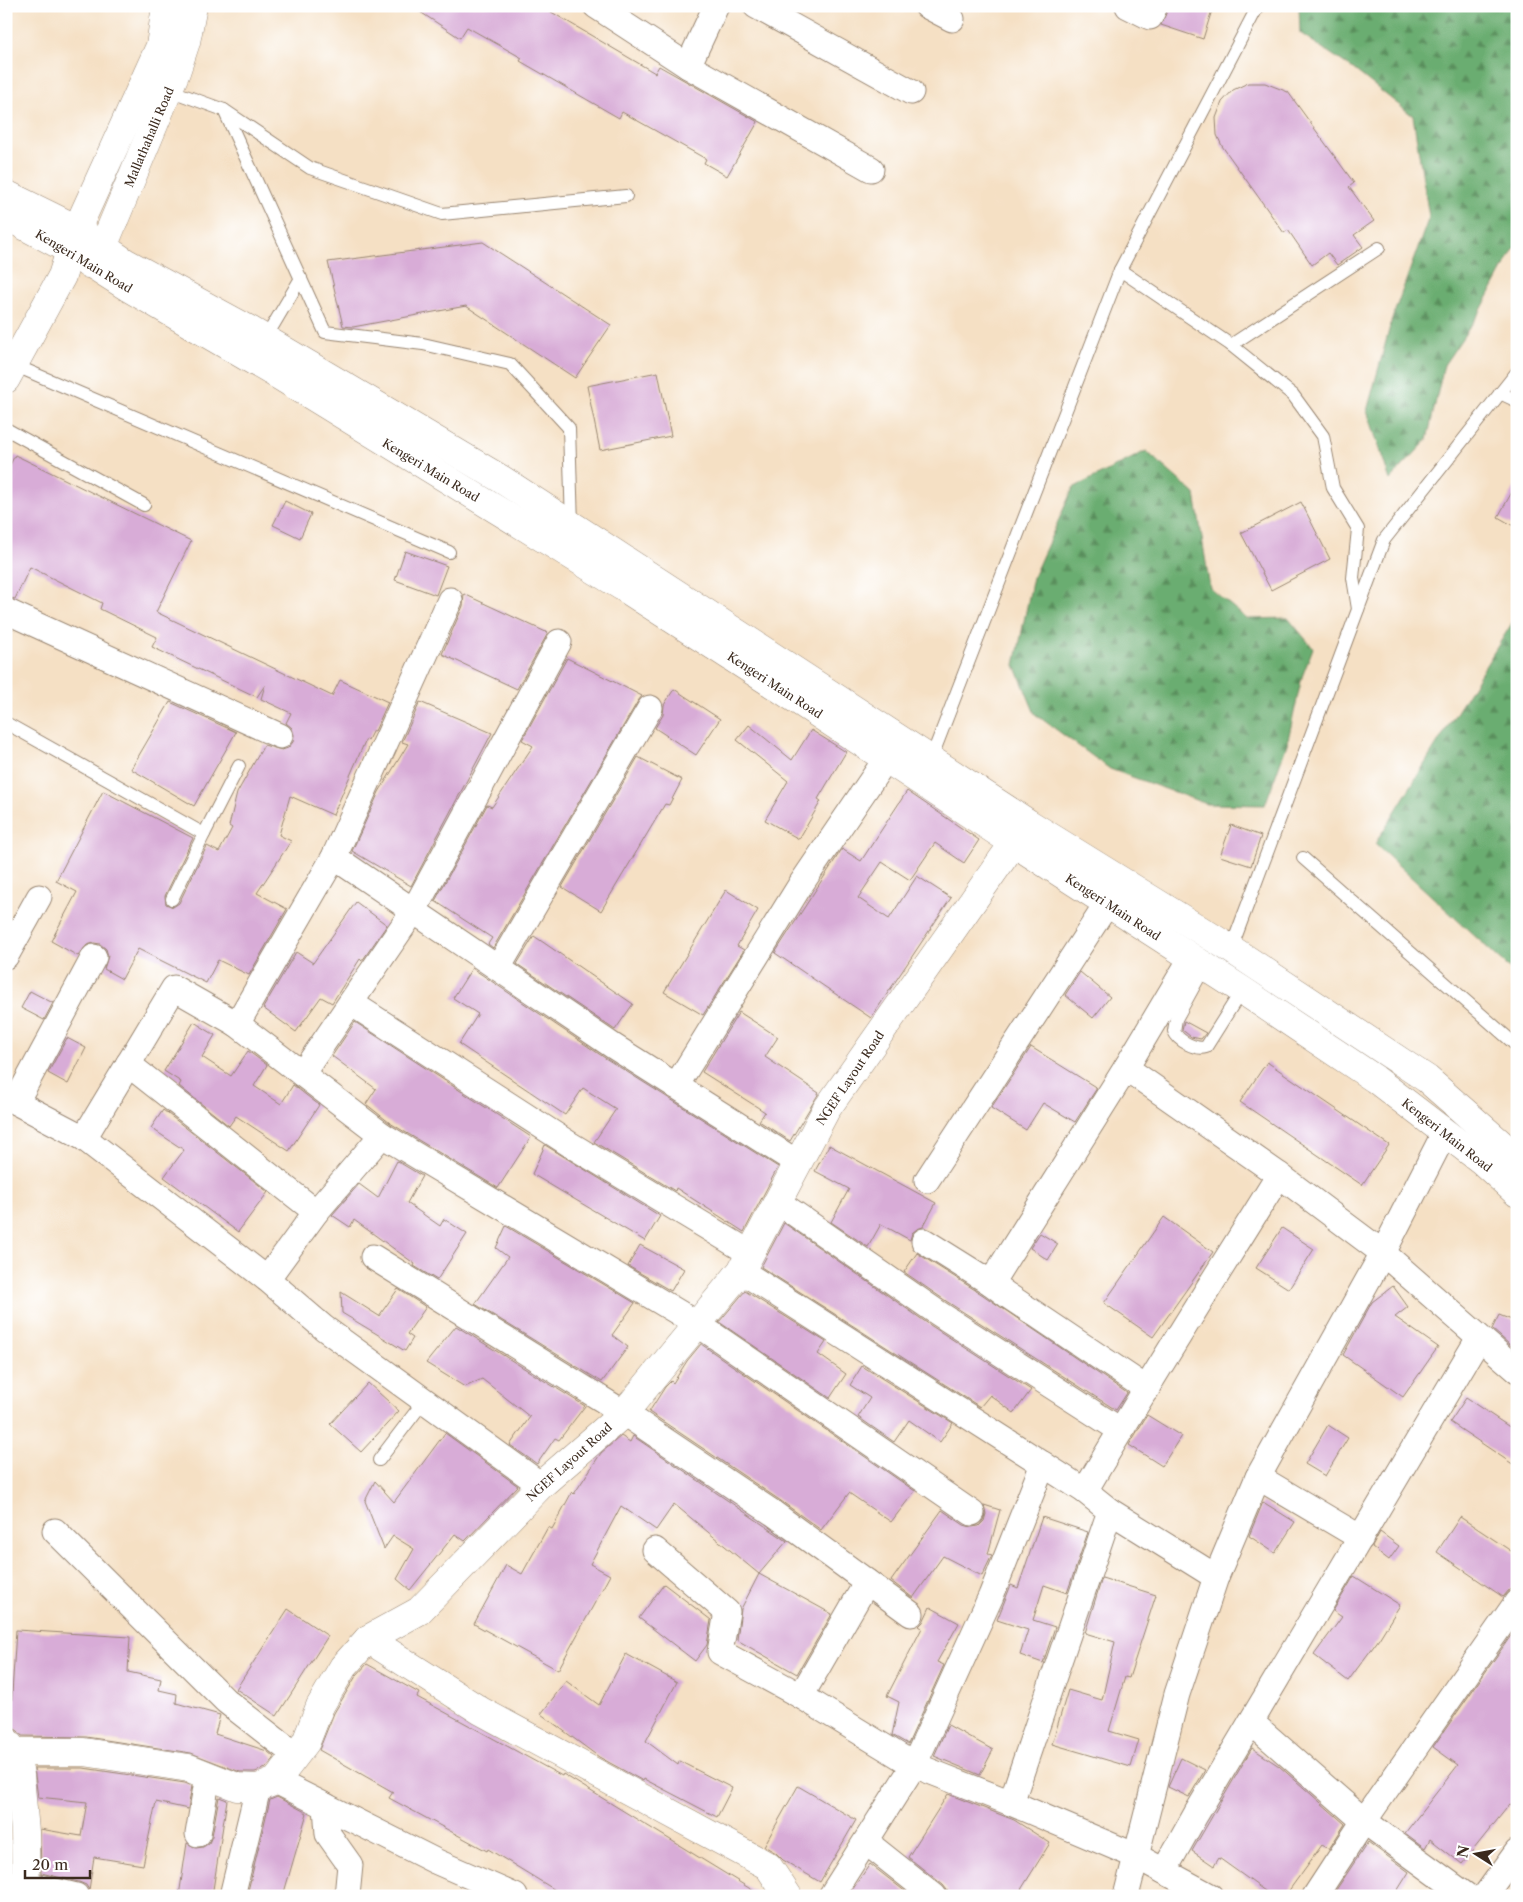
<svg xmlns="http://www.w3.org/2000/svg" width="1523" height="1902" font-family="'Libre Caslon Text',serif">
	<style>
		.forest { fill: url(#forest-firs); stroke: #536c48 }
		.building { fill: #d8acd7 }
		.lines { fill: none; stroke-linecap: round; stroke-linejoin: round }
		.lane-casing { stroke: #988571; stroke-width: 14 }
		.street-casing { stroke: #988571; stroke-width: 27 }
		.secondary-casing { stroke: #988571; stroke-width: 29 }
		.primary-casing { stroke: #988571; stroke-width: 29 }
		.lane { stroke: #fff; stroke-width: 12 }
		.street { stroke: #fff; stroke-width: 25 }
		.secondary { stroke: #fff; stroke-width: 28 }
		.primary { stroke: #fff; stroke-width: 28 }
		.labels { text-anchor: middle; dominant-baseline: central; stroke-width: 4; stroke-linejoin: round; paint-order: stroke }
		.street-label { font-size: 12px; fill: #3b2a1e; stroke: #fff }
	</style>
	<defs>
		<pattern id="forest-firs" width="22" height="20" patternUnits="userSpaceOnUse" patternTransform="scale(1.25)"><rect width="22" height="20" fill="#6bad71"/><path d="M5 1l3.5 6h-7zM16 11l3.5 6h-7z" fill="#598d5c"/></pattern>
	</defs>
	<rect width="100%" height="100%" fill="#fff"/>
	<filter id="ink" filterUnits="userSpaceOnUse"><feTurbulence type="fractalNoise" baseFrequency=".02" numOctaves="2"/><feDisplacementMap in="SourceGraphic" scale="10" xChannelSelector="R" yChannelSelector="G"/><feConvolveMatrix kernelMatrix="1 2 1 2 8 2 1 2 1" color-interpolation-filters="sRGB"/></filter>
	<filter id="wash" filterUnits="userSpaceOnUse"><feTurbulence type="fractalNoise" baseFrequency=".0096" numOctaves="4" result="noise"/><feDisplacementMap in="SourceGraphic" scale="20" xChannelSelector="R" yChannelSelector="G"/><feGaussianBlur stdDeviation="1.12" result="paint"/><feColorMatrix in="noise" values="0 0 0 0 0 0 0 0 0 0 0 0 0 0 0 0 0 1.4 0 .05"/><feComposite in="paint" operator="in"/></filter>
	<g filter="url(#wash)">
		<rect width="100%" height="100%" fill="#f5e0c4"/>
		<g class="forest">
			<path d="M1299 6H1517V243L1480 312 1444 365 1427 440 1390 480 1367 411 1392 319 1429 217 1413 116 1352 68 1300 33Z"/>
			<path d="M1146 451 1195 494 1210 588 1247 619 1288 618 1313 648 1302 677 1287 744 1265 805 1207 804 1110 769 1035 714 1015 665 1033 577 1073 488Z"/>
			<path d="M1517 615V975L1375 844Z"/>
		</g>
		<g id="blocks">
			<g class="building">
				<path d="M411 6H541L655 73 659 66 758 122 727 176 704 163 706 159 622 112 619 118 520 61 522 58 467 27 460 38Z"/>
				<path d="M1169 6H1201L1212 10 1203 39 1161 25Z"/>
				<path d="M1248 83H1265L1288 92 1354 183 1349 187 1374 221 1354 235 1363 247 1337 265 1328 253 1312 265 1288 230 1284 233 1222 146 1217 135 1216 118 1222 102 1233 90Z"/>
				<path d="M483 242 611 325 575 378 466 306 353 327 343 326 328 262Z"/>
				<path d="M658 372 671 436 600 450 587 386Z"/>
				<path d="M15 455 191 541 156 612 332 696 340 680 388 702 375 731 373 730 368 740 366 739 333 815 290 796 279 835 291 841 257 893 287 909 249 975 218 960 206 983 138 949 122 979 104 969 108 956 106 949 100 944 94 943 87 945 78 956 51 941 77 892 56 881 103 791 193 838 165 896 166 904 173 907 179 903 207 846 219 852 232 828 229 826 237 793 264 745 282 750 288 748 293 742 294 735 292 728 286 723 291 713 261 699 265 685 257 697 152 647 157 637 100 609 102 603 30 567 15 599 6 597V473Z"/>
				<path d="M1517 483V528L1498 517Z"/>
				<path d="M285 501 311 514 300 538 273 525Z"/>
				<path d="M1301 502 1330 559 1271 590 1241 533Z"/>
				<path d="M405 551 447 566 436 595 395 580Z"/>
				<path d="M464 594 548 633 517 689 442 654 463 606Z"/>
				<path d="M567 658 642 696 638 701 493 948 488 944 492 938 435 901 487 805 492 807 533 746 522 740Z"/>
				<path d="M674 689 720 719 696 755 655 728 663 715 664 705Z"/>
				<path d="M170 702 236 732 194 806 131 769Z"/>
				<path d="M420 702 492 733 411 886 352 851 379 792 408 744 402 742Z"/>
				<path d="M749 725 792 760 811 730 846 752 818 799 821 801 799 839 765 820 788 781 737 740Z"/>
				<path d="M638 757 682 780 669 805 665 804 601 911 562 887Z"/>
				<path d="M907 791 979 840 964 863 935 843 910 880 882 862 858 898 889 919 917 876 951 898 871 1018 775 953 842 849 861 861Z"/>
				<path d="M1231 825 1261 836 1251 866 1220 856Z"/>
				<path d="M726 890 758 910 737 946 744 950 703 1015 664 992Z"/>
				<path d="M356 902 387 925 362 961 360 959 332 1003 321 997 296 1032 263 1008 296 952 313 963Z"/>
				<path d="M534 936 633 1004 615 1030 517 964Z"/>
				<path d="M472 968 605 1058 778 1167 744 1232 676 1188 675 1191 594 1142 616 1109 583 1088 565 1115 459 1044 478 1014 453 998Z"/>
				<path d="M1080 972 1110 997 1093 1018 1065 995Z"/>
				<path d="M30 991 53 1003 44 1020 21 1008Z"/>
				<path d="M739 1012 778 1037 765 1057 819 1093 790 1141 759 1121 765 1112 702 1072Z"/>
				<path d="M1184 1021 1206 1033 1201 1039 1191 1037 1185 1032 1182 1030Z"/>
				<path d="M194 1022 215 1035 202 1057 231 1076 248 1051 267 1065 254 1086 281 1104 293 1085 319 1105 289 1151 236 1116 229 1126 179 1086 181 1082 164 1071Z"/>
				<path d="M355 1022 531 1137 498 1188 390 1123 366 1104 376 1089 332 1056Z"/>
				<path d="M67 1038 86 1048 68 1084 48 1073Z"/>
				<path d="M1031 1047 1097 1088 1075 1122 1043 1103 1026 1130 991 1108Z"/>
				<path d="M1267 1062 1389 1145 1362 1185 1240 1102Z"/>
				<path d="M163 1110 268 1192 238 1232 164 1177 184 1150 151 1128Z"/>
				<path d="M545 1145 660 1216 645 1241 532 1174Z"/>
				<path d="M829 1145 936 1203 923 1227 917 1229 912 1233 910 1240 881 1224 868 1247 831 1222 849 1189 815 1171Z"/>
				<path d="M397 1161 422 1176 407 1203 440 1226 444 1219 467 1234 437 1280 414 1266 415 1264 354 1220 350 1227 332 1215 359 1184 378 1198Z"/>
				<path d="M1164 1217 1213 1252 1153 1337 1104 1303Z"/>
				<path d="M784 1223 930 1325 1031 1390 1014 1413 990 1395 980 1407 761 1267Z"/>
				<path d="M506 1226 635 1303 612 1335 628 1347 602 1382 475 1304 508 1257 496 1248Z"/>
				<path d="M1282 1228 1314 1249 1289 1289 1256 1268Z"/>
				<path d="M1040 1233 1058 1244 1048 1260 1030 1248Z"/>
				<path d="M640 1245 684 1269 671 1291 628 1266Z"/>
				<path d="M917 1253 983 1295 1127 1393 1116 1410 946 1301 904 1272Z"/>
				<path d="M1393 1286 1408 1307 1395 1317 1438 1347 1403 1397 1343 1355 1372 1302Z"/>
				<path d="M398 1289 426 1307 407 1334 413 1338 405 1351 342 1313 341 1292 379 1316Z"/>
				<path d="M745 1291 826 1342 818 1354 846 1374 830 1398 719 1322Z"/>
				<path d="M1499 1315 1517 1322V1348L1510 1345 1492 1329Z"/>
				<path d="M456 1326 585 1406 559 1440 555 1438 537 1464 510 1445 530 1417 482 1379 465 1387 426 1363Z"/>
				<path d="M701 1344 915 1491 891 1522 849 1493 821 1530 781 1501 649 1412 665 1387 671 1381 673 1383 687 1361Z"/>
				<path d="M862 1366 953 1423 940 1442 909 1420 894 1442 858 1417 870 1398 850 1385Z"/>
				<path d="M368 1383 399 1411 361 1452 330 1424Z"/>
				<path d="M1466 1398 1517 1432V1467L1450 1422Z"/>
				<path d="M1147 1415 1181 1436 1162 1466 1129 1445Z"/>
				<path d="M1328 1425 1348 1438 1325 1476 1305 1464Z"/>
				<path d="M445 1433 518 1486 465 1541 455 1534 410 1590 397 1579 414 1549 393 1536 384 1549 365 1501 375 1481 394 1502Z"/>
				<path d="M621 1436 630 1442 633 1436 787 1541 759 1574 674 1504 656 1530 621 1506 590 1564 610 1575 558 1670 474 1624 506 1565 522 1574 548 1527 552 1529 572 1492 574 1494 601 1453Z"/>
				<path d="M1263 1502 1295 1522 1275 1553 1249 1536Z"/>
				<path d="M984 1505 1000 1510 988 1554 992 1555 982 1576 943 1556 913 1598 891 1581 942 1510 964 1525 971 1527 979 1526 984 1521 986 1514Z"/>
				<path d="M1042 1517 1088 1532 1067 1593 1044 1585 1033 1620 1055 1627 1043 1663 1020 1655 1028 1630 997 1620 1011 1585 1018 1588Z"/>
				<path d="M1460 1517 1517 1555V1588L1510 1589 1503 1597 1437 1552Z"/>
				<path d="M1380 1532 1399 1546 1389 1560 1372 1547Z"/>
				<path d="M759 1574 832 1614 797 1674 737 1640 741 1609Z"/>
				<path d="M1354 1576 1400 1605 1379 1639 1348 1681 1314 1655 1342 1617 1333 1611Z"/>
				<path d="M1102 1578 1156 1595 1129 1678 1125 1677 1109 1731 1139 1740 1131 1767 1052 1744 1068 1690 1102 1700 1115 1642 1085 1633Z"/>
				<path d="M664 1584 711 1620 707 1645 695 1661 639 1618Z"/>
				<path d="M930 1607 959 1623 937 1662 944 1665 908 1744 892 1735 899 1702 887 1696 922 1628 919 1626 923 1622Z"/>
				<path d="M288 1609 328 1636 277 1716 236 1689Z"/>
				<path d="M1517 1627V1809L1510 1804 1462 1864 1430 1839 1425 1848 1405 1833 1458 1765 1433 1747Z"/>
				<path d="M16 1630 130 1637 128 1672 161 1679 159 1690 177 1694 176 1703 220 1715 215 1734 267 1751 274 1757V1759L266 1768 255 1772H240L191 1753 86 1737 22 1736 18 1731 10 1726Z"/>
				<path d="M626 1654 677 1682 646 1741 678 1765 679 1761 732 1788 717 1817 644 1779 643 1781 599 1757 541 1714 566 1681 599 1705Z"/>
				<path d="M367 1664 419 1693 417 1697 562 1776 563 1774 762 1896H565L488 1849 487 1851 389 1798 393 1792 319 1750 334 1713 356 1676Z"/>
				<path d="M948 1725 993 1750 980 1775 934 1756Z"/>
				<path d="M1252 1748 1279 1766 1345 1824 1329 1849 1322 1845 1285 1896H1272L1219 1858 1214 1866 1192 1851Z"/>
				<path d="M1181 1758 1205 1770 1189 1797 1168 1787Z"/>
				<path d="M34 1768H83L185 1783 192 1786 188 1809 156 1802 143 1865 94 1857 89 1890 86 1885 79 1882 41 1873 40 1829 81 1836 87 1802 38 1797Z"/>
				<path d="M798 1786 856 1820 820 1882 783 1860 776 1853 764 1846Z"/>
				<path d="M948 1794 1014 1820 1050 1843 1017 1896H948L947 1890 943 1885 908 1857Z"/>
				<path d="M219 1797 227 1800 212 1896H179L187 1843 196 1848 203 1847 209 1843 212 1836Z"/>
				<path d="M277 1797 307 1813 283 1896 247 1895 270 1800Z"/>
				<path d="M6 1824H9V1833L10 1883H6Z"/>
				<path d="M1368 1842 1409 1872 1394 1896H1332Z"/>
				<path d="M870 1864 911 1896H848Z"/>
			</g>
		</g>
	</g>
	<g filter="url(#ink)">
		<use href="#blocks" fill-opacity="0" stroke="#988571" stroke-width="1"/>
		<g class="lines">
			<g class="lane-casing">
				<g id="lane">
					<path d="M169 90 224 110 325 332 423 344 510 364 569 428 572 525"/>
					<path d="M224 110 310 168 442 214 626 196"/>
					<path d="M1120 270 1231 345 1293 395 1323 436 1333 488 1358 529 1353 578 1358 609"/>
					<path d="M265 339 301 278"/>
					<path d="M1231 345 1379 248"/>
					<path d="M14 365 449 552"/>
					<path d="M1500 393 1517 401"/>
					<path d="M6 429 144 505"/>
					<path d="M6 723 204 834 172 899"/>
					<path d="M931 759 1120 270 1258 6"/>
					<path d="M204 834 239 766"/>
					<path d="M1303 858 1517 1046"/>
					<path d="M1231 949 1384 540 1517 372"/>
					<path d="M1205 966 1176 1019 1174 1031C1178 1041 1195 1050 1206 1047L1242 990"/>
					<path d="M379 1460 424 1401"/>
				</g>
			</g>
			<g class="street-casing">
				<g id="street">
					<path d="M596 6 688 66 871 169"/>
					<path d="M756 6 911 92"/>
					<path d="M927 6 952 19"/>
					<path d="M1128 6 1150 17 1155 6"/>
					<path d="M688 66 716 6"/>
					<path d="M6 611 280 736"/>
					<path d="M334 857 613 1046 798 1163"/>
					<path d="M6 956 39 897"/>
					<path d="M1192 957 1126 1068 1279 1175 1383 1253 1445 1132"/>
					<path d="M498 968 650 708"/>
					<path d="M351 1003 571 1145 750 1253"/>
					<path d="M237 1024 334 857 450 600"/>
					<path d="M128 1064 316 1212"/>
					<path d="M1126 1068 991 1283 1007 1295 1147 1389"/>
					<path d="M302 1074 414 910 559 642"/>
					<path d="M676 1086 801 884 886 759"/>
					<path d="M6 1097 84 1138 267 1279 324 1328 541 1485"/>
					<path d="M16 1102 94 957"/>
					<path d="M382 1135 696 1323 972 1513"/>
					<path d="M84 1138 174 988 237 1024 382 1135 316 1212 267 1279"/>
					<path d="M927 1180 1107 904"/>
					<path d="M778 1202 938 1313 1120 1430"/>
					<path d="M924 1241 991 1283"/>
					<path d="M373 1257 624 1413 773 1513 911 1614"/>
					<path d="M741 1271 1085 1491"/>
					<path d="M1258 1477 1361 1538"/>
					<path d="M1110 1511 1216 1577"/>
					<path d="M55 1531 226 1701 295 1755"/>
					<path d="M655 1550 727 1612 720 1652 801 1696 914 1765 991 1596 1043 1464"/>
					<path d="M801 1696 867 1582"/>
					<path d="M1251 1722 1479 1338"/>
					<path d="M276 1781 435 1861 515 1896"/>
					<path d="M1011 1803 1110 1511 1085 1491C1147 1384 1214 1280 1279 1175"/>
					<path d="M326 1806 328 1834 350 1865 347 1896"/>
					<path d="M198 1834 208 1775"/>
					<path d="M866 1842 934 1896"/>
					<path d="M1164 1871 1196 1814 1251 1722 1364 1821 1467 1896"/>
					<path d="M26 1884 76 1896"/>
					<path d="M232 1896 258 1788"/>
					<path d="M831 1896 914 1765 1011 1803 1136 1856 1210 1896"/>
					<path d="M1126 1896 1177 1694 1216 1577 1258 1477 1383 1253 1517 1370"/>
					<path d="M1315 1896 1364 1821 1517 1602"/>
					<path d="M1485 1896 1517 1852"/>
				</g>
			</g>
			<g class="secondary-casing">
				<g id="secondary">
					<path d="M88 264 103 247 176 72 186 42 193 6"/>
					<path d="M6 379 62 276 77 229 160 46 166 6"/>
					<path d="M6 1741 15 1752 20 1775 25 1832 26 1896"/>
					<path d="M15 1752H84L189 1768 237 1787 258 1788 276 1781 306 1742 320 1706 343 1667 368 1639"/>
					<path d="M788 1896 768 1866 481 1711 368 1639 419 1611 541 1485 624 1413 741 1271 826 1110 1027 824"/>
				</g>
			</g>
			<g class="primary-casing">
				<g id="primary">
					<path d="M6 194 77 229 125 262 250 330 501 479 1028 823 1231 949 1427 1079 1517 1158"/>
					<path d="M6 216 71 251 129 288 281 377 626 589 779 688 1014 843 1242 990 1375 1079 1482 1161 1517 1193"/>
				</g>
			</g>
			<use href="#lane" class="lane"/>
			<use href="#street" class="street"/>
			<use href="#secondary" class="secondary"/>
			<use href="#primary" class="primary"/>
		</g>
	</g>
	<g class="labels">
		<g class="street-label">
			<text transform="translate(149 137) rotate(-67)">Mallathahalli Road</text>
			<text transform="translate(84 261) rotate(31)">Kengeri Main Road</text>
			<text transform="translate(431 470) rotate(31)">Kengeri Main Road</text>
			<text transform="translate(775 685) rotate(33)">Kengeri Main Road</text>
			<text transform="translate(1113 907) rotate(33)">Kengeri Main Road</text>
			<text transform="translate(850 1078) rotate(-56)">NGEF Layout Road</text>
			<text transform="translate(1447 1135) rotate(38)">Kengeri Main Road</text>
			<text transform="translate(569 1462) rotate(-42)">NGEF Layout Road</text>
		</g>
	</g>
	<rect width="1523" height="1902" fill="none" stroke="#fff" stroke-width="25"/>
	<g transform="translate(1476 1854) rotate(281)" stroke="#ffffff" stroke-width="4" paint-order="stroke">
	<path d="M0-4L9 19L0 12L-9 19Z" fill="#3b2a1e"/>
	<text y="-8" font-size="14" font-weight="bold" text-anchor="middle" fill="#3b2a1e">N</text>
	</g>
	<path d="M25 1870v8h65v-8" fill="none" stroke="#3b2a1e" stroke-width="2.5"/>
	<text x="32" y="1870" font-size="15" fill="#3b2a1e" stroke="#ffffff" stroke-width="4" paint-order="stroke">20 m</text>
</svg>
